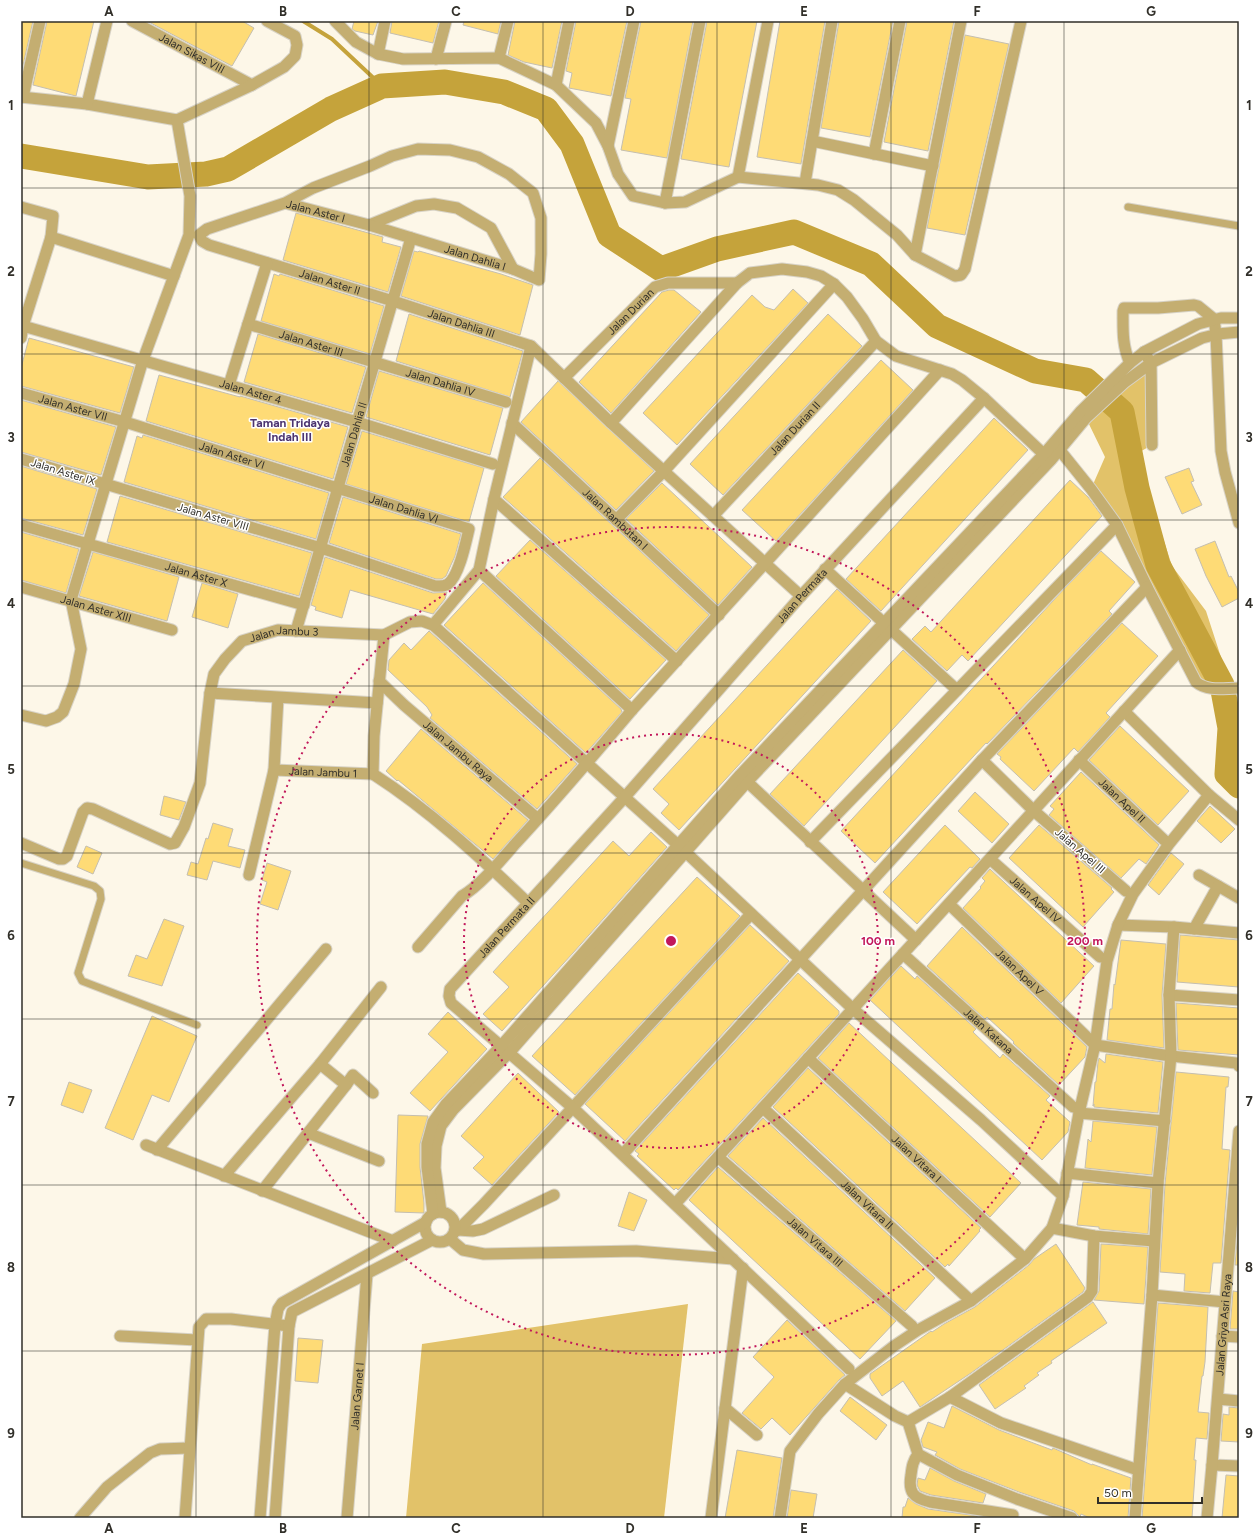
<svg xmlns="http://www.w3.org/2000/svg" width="1260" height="1539" font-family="Figtree,sans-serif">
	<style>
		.green { fill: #e2c269 }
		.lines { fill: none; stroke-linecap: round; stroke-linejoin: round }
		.stream { stroke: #c5a33b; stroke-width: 4 }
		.river { stroke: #c5a33b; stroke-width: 25 }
		.building { fill: #fedb76; stroke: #c5bfb0 }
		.service-casing { stroke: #d8d3c6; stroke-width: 9 }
		.minor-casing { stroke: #d8d3c6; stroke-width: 13 }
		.tertiary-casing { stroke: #d8d3c6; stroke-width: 13 }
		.service { stroke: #c4ae71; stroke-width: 7 }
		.minor { stroke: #c4ae71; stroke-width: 11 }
		.tertiary { stroke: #c4ae71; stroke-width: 11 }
		.grid { fill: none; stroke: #312f29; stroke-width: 1; stroke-opacity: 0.55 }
		.ring { fill: none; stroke: #c2185b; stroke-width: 2; stroke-dasharray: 2 4 }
		.labels { text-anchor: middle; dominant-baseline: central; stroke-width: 3; stroke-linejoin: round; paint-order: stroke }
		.street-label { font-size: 11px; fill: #312f29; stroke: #fff }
		.neighbourhood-label { font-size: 12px; font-weight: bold; fill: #4d3571; stroke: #fff }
		.centre { fill: #c2185b; stroke: #fff; stroke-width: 2 }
		.ring-label { font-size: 12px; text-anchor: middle; font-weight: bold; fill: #c2185b; stroke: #fff; stroke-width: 3; stroke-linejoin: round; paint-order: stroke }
		.neatline { fill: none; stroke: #312f29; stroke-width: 1.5 }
		.grid-label { font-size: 13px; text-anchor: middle; font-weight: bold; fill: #312f29 }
	</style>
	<rect width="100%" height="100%" fill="#fdf7e8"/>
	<g class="green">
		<path d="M1151 363 1152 445 1136 454 1172 566 1206 611 1231 688 1203 687 1091 489 1105 457 1086 418Z"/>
		<path d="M688 1304 664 1518H406L422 1344Z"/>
	</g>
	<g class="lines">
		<path class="stream" d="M303 21 332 39 382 86"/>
		<path class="river" d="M21 156 148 177 206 174 228 169 331 109 382 86 445 82 504 92 546 109 572 144 609 235 661 269 717 249 794 232 871 264 937 326 1035 371 1086 380 1122 412 1137 488 1158 565 1222 685 1230 728 1227 774 1239 786"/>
	</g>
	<g class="building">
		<path d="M21 21H33L21 74Z"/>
		<path d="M47 21H94L76 96 33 85Z"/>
		<path d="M147 21H242L254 28 232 66Z"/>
		<path d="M354 21H378L373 35 355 31 352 29Z"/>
		<path d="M392 21H439L433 43 390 33Z"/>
		<path d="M464 21H501L498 34 463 25Z"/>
		<path d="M515 21H562L552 68 524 62 508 55Z"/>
		<path d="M576 21H627L611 96 569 88 572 73 566 71Z"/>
		<path d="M641 21H693L667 158 621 150 631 99 625 98Z"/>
		<path d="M707 21H757L729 167 681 159Z"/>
		<path d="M780 21H825L801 164 757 157Z"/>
		<path d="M839 21H893L870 137 821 128Z"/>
		<path d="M907 21H954L928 151 884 142Z"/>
		<path d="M965 35 1009 44 965 235 927 228Z"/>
		<path d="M296 213 383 237 382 242 401 247 388 292 283 260Z"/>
		<path d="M414 251 418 252 419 251 501 274 533 285 520 335 401 296Z"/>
		<path d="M274 274 279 276 280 274 384 306 370 354 261 321Z"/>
		<path d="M793 289 808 303 677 445 643 413 752 295 765 307 774 310Z"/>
		<path d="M669 290H674L701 312 611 413 579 382 662 292Z"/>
		<path d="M409 314 523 351 510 397 396 361Z"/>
		<path d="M828 314 862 346 723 495 690 464Z"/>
		<path d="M258 334 366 367 352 413 244 382Z"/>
		<path d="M29 338 134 367 120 413 21 386V368Z"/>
		<path d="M881 360 913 390 776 541 742 510Z"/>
		<path d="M379 371 503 408 490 455 366 417Z"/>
		<path d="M159 375 240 397V396L348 427 333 479 146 421Z"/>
		<path d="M558 381 654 471 616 510 521 422Z"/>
		<path d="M21 400 116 427 101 475 21 452Z"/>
		<path d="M994 418 1028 450 881 611 846 579Z"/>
		<path d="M362 431 484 468 469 522 346 484Z"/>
		<path d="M143 435 329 493 316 539 124 482 137 436 142 438Z"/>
		<path d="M540 458 709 615 676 651 503 497Z"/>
		<path d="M21 466 97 489 83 535 21 518Z"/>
		<path d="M1189 468 1194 481 1191 482 1202 505 1182 514 1165 477Z"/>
		<path d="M1070 480 1088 497 1102 516 968 661 962 655 947 671 912 639 925 626 931 632Z"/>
		<path d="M662 483 752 567 718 605 626 519Z"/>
		<path d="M120 496 312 553 299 596 107 542Z"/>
		<path d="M343 497 461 534 455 556 446 576 442 579H436L329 543Z"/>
		<path d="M21 532 79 549 66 593 21 580Z"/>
		<path d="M530 540 666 660 630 699 496 576Z"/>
		<path d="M1215 541 1229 577 1231 576 1239 592V598L1222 607 1206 576 1195 549Z"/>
		<path d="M1101 551 1135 582 1109 611 1112 614 987 744 986 743 875 863 841 831 1064 589Z"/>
		<path d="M93 552 179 577 167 621 79 596Z"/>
		<path d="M325 557 433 593 447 592 445 599 433 614 350 590 342 618 315 610 316 607 311 605Z"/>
		<path d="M202 583 238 594 228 628 192 617Z"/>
		<path d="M483 583 621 709 622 712 586 753 444 625Z"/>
		<path d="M837 589 871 621 679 830 661 813 669 804 653 789Z"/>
		<path d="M1122 623 1158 656 1106 713 1110 717 1078 752 1074 748 1034 791 1000 759 1001 757 997 754Z"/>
		<path d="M429 631 577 764 537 809 430 718 432 715 427 707 388 670 389 660 404 643 411 650Z"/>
		<path d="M903 650 937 681 804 826 770 794Z"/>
		<path d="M1120 726 1189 791 1158 825 1089 760Z"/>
		<path d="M421 729 528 820 493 859 398 780 397 781 386 771Z"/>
		<path d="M1081 772 1159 845 1146 864 1139 859 1121 878 1049 815 1054 809 1050 806Z"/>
		<path d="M975 792 1009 824 992 843 958 811Z"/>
		<path d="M164 796 186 802 179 820 160 815Z"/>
		<path d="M1210 806 1235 829 1221 843 1197 821Z"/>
		<path d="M213 823 233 829 228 846 245 850 240 868 213 861 207 880 187 875 191 862 198 864 206 838 208 839Z"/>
		<path d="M945 825 980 859 972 868 970 867 917 924 883 892Z"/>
		<path d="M1039 825 1112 888 1111 889 1114 892 1083 927 1009 858Z"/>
		<path d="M651 832 667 847 573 953 502 1031 483 1014 509 987 493 972 613 841 629 856Z"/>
		<path d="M86 846 102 853 93 874 77 867Z"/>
		<path d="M1171 853 1184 864 1159 895 1148 885Z"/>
		<path d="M267 863 291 871 278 910 260 904 267 882 262 880Z"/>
		<path d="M990 869 1094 966 1061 1003 963 908 981 888 980 887 985 881 982 878Z"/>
		<path d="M697 877 740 916 575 1095 532 1056Z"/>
		<path d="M164 919 184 926 162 986 128 976 136 955 147 959Z"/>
		<path d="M750 925 789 961 625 1141 585 1104Z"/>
		<path d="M962 927 1087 1047 1085 1057 1059 1085 1013 1043 1014 1042 987 1017 985 1019 927 966Z"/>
		<path d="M1180 935 1239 940V987L1177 982Z"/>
		<path d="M1121 940 1166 944 1162 995 1164 1048 1107 1040 1110 1009H1112L1114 984 1115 985Z"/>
		<path d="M901 966 915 979 917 976 976 1029 973 1032 1000 1058 1003 1054 1050 1096 1046 1100 1070 1122 1068 1132 1042 1160 870 1000Z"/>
		<path d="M798 973 839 1011V1014L678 1190 676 1188 674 1190 637 1156 639 1154 635 1151Z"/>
		<path d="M1176 1003 1239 1008V1055L1178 1050Z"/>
		<path d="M448 1012 487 1049 430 1111 410 1093 448 1052 428 1034Z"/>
		<path d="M152 1016 197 1036 169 1102 152 1095 133 1140 105 1128Z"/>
		<path d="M849 1023 1021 1183 990 1217 818 1058Z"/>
		<path d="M1106 1054 1163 1062 1158 1113 1094 1107V1104L1093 1106 1095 1082H1096L1098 1062 1099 1058 1105 1063Z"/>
		<path d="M808 1068 981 1228 979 1230 980 1231 949 1266 948 1264 945 1267 773 1107Z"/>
		<path d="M1176 1072 1229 1077 1228 1087H1226L1222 1149 1230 1150 1221 1263H1213L1210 1293 1184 1291 1185 1274 1160 1272 1165 1184Z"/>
		<path d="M518 1073 559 1112 492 1185 473 1168 484 1157 461 1136Z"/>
		<path d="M69 1082 92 1090 83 1113 61 1105Z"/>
		<path d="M398 1115 428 1116 420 1144V1167L424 1203V1213L395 1212Z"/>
		<path d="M763 1118 935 1278 905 1311 728 1156Z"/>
		<path d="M1093 1121 1157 1127 1152 1175 1085 1168 1088 1139 1091 1142Z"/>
		<path d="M718 1167 896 1321 860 1359 689 1200Z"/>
		<path d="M1083 1182 1151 1189 1148 1234 1099 1229V1227L1077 1225Z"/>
		<path d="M629 1192 647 1200 634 1231 618 1226Z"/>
		<path d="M1239 1218V1265H1235Z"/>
		<path d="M1056 1244 1085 1288 1083 1292 971 1373 920 1407 903 1381 882 1396 870 1378V1374L931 1331 932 1332 944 1324 975 1307 1029 1265 1034 1259Z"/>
		<path d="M1101 1244 1148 1247 1144 1304 1094 1300 1099 1291Z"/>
		<path d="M1233 1291 1239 1292V1329H1230Z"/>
		<path d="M1093 1302 1107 1323 1051 1361 1052 1363 1037 1373 1039 1375 1024 1386 1026 1388 995 1409 979 1385Z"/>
		<path d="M1158 1303 1208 1307 1205 1362 1203 1376H1202L1198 1412 1209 1413 1207 1439 1196 1438 1194 1460H1196L1192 1518H1142Z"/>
		<path d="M787 1320 845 1375 840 1379 790 1435 772 1418 761 1429 742 1413 774 1377 753 1357Z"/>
		<path d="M298 1338 323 1340 318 1383 295 1381Z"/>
		<path d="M850 1397 887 1425 876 1440 840 1411Z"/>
		<path d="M952 1406 999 1430 1052 1450 1053 1448 1092 1465V1464L1131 1478 1128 1518H1090L1081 1514 1080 1517 1074 1511 1019 1492 960 1469 935 1455 937 1452 923 1447 921 1440 928 1422 944 1428Z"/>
		<path d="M1229 1407 1239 1408V1442L1221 1441 1223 1414 1229 1415Z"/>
		<path d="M737 1450 782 1458 773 1518H725Z"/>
		<path d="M930 1468 954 1481 986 1494 983 1503 931 1495 920 1491 917 1485 918 1478 925 1480Z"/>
		<path d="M1226 1475 1239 1476V1518H1222Z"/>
		<path d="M791 1490 817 1494 813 1518H787Z"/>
		<path d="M908 1498 916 1504 928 1509 977 1516V1518H902L903 1507H905Z"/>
	</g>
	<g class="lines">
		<g class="service-casing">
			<g id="service">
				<path d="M1128 207 1239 226"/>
				<path d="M21 863 94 886 100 891 101 899 78 973 82 981 197 1025"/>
			</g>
		</g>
		<g class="minor-casing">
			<g id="minor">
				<path id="s1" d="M132 21 252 85"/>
				<path d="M335 21 356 42 378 54 403 59 499 58 556 85 596 123 608 146 618 174 633 196 665 203 685 202 738 177 818 185 838 190 854 200 897 235 915 255 955 276 961 275 965 269 1021 21"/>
				<path d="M378 54 385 21"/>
				<path d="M499 58 508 21"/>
				<path d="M436 59 446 21"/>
				<path d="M556 85 569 21"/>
				<path d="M21 97 87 104 177 120"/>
				<path d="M23 97 40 21"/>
				<path d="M87 104 107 21"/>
				<path d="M812 141 933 166"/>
				<path d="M608 146 634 21"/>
				<path d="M874 154 900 21"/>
				<path d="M738 177 768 21"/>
				<path d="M805 183 832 21"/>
				<path d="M665 203 700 21"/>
				<path d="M21 207 53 216 51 237 23 326"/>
				<path d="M369 225 416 206 434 204 457 208 491 228 513 269"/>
				<path id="s2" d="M199 235 202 241 209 245 393 301 531 346 611 423 801 596"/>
				<path id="s3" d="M199 235 207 229 285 203 369 225 513 269 539 280 541 254V218L533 193 509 174 478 157 450 150 418 149 392 156 370 166 313 188 285 203"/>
				<path d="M51 237 174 276"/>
				<path d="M915 255 961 21"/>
				<path id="s4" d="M248 324 506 402"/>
				<path id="s5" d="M21 338 23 326 357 422 493 464"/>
				<path d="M1144 352 1151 363 1152 445"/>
				<path d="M1130 363C1122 346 1123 329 1123 311L1124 308H1158L1194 305 1198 306 1214 319 1216 334 1221 451 1225 472 1239 523"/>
				<path id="s6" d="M564 378 655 287 668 283H737"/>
				<path d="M229 385 267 263"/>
				<path id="s7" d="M21 393 125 422 469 529C466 542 459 576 448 584 443 587 440 586 435 586L321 548 21 459"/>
				<path id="s8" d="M512 423 719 615"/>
				<path d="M611 423 737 283 750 273 782 269 807 272 821 276 834 284 847 297 863 319 876 341 896 356 952 374 962 380 984 398 1050 460"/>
				<path d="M1054 443 1091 489 1117 525 1147 587 1196 682C1208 692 1224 688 1239 688"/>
				<path d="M494 499 677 661"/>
				<path id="s9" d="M713 516 876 341"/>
				<path d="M616 520 664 471 834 284"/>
				<path id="s10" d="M21 525 304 605"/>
				<path d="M825 569 957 690"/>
				<path d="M479 570 632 710"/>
				<path id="s11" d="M21 587 172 630"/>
				<path d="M433 625 678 845 853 1009 981 1120 1063 1196"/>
				<path id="s12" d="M296 631 411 238"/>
				<path d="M384 635 374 736 373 774C429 810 480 857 528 903"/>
				<path id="s13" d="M379 681 404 705 538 819"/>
				<path d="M210 693 377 703"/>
				<path d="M1124 711 1209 795 1239 820"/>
				<path d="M21 715 46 721 57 717 63 712 74 684 81 649 71 600 143 360 189 235 190 196 177 120 252 85 284 67 295 56 297 45 295 36 267 21"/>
				<path id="s14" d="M1079 760 1164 840"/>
				<path id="s15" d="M274 770 373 774"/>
				<path d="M741 776 916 940"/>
				<path d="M810 842 1117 525"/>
				<path id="s16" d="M21 843 59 859H63L67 856 83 812 87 808 93 809 170 844 175 843 184 827 200 783 210 693 214 674 225 659 242 641 278 630 384 635 410 622 422 621 433 625 479 570 494 499 531 346"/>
				<path id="s17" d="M990 859 1100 957"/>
				<path d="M249 875 274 770 278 698"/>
				<path d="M1199 875 1239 898"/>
				<path d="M1126 891 1034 811 982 760 1147 587"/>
				<path id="s18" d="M949 904 1095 1045 1171 1056 1236 1063 1239 1066"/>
				<path d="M1118 925 1174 927 1239 933"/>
				<path d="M1194 929 1218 886"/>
				<path d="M418 947 462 896C480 886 502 859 516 843 556 800 594 755 632 710L940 370"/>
				<path id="s19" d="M903 954 1073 1107"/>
				<path d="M1169 995 1239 1000"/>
				<path id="s20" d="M808 1058 1025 1259"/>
				<path d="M346 1085 353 1075 373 1093"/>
				<path id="s21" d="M763 1108 971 1301"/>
				<path d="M1079 1113 1165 1121"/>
				<path d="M308 1133 379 1161"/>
				<path d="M146 1145 393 1241"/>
				<path d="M157 1150 326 949"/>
				<path d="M623 1154 982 760"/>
				<path id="s22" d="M718 1157 912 1326"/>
				<path d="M1067 1173 1158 1183"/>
				<path d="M224 1176 320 1064 381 987"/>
				<path d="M262 1191 346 1085 320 1064"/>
				<path d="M675 1204 1180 650"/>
				<path d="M1052 1228 1094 1236 1154 1241"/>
				<path d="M458 1230 473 1231 483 1229 554 1195"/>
				<path d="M455 1231 458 1230 484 1204 751 914"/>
				<path d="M450 1239 463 1250 484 1254 636 1251 733 1259"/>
				<path d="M1152 1295 1225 1302"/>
				<path d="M120 1336 197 1340"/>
				<path d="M1222 1336 1239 1337"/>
				<path id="s23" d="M849 1369 572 1107 451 1003 449 996 450 989 624 798 801 596 984 398"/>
				<path d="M845 1384 895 1416 908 1422 918 1454 957 1475 1017 1499 1072 1518"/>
				<path d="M950 1397 1001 1423 1138 1470"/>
				<path d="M1218 1399 1239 1401"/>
				<path d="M725 1408 757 1435"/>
				<path d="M908 1422 950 1397 1088 1297 1092 1291 1094 1236"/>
				<path d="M918 1454C913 1461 912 1466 911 1475 908 1492 913 1498 930 1502L1013 1515"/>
				<path d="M1212 1465 1239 1466"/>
				<path d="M80 1518 107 1487 150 1453 160 1449 189 1448"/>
				<path d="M185 1518 199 1327 206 1319H231L289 1326"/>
				<path id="s24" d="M347 1518 367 1274"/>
				<path d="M711 1518 743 1268"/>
				<path d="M780 1518 790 1451 818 1414 845 1384 894 1346 918 1330 971 1301 1025 1259 1052 1228 1063 1196 1079 1113 1095 1045 1107 961 1118 925 1133 894 1169 844 1209 795"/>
				<path d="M1135 1518 1152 1295 1158 1183 1171 1056 1169 995 1174 927"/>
				<path id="s25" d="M1207 1518 1212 1465 1239 1131"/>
			</g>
		</g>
		<g class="tertiary-casing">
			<g id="tertiary">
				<path d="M441 1212 435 1168 436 1146 441 1126 453 1110 509 1053 747 782 1051 460 1086 418 1125 382 1136 374 1151 363 1202 338 1218 334 1239 332"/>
				<circle cx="440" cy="1227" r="15"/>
				<path d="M433 1214 427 1167V1144L433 1122 446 1104 501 1046 740 775 1044 454 1080 412 1130 363 1144 352 1198 324 1221 318H1239"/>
				<path d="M260 1518 275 1325 278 1309 282 1303 426 1222"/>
				<path d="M275 1518 289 1326 292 1312 432 1240"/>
			</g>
		</g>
		<use href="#service" class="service"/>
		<use href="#minor" class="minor"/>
		<use href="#tertiary" class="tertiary"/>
	</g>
	<path class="grid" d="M196 21V1518M369 21V1518M543 21V1518M717 21V1518M891 21V1518M1064 21V1518M21 188H1239M21 354H1239M21 520H1239M21 686H1239M21 853H1239M21 1019H1239M21 1185H1239M21 1351H1239"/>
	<g class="ring">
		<circle cx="671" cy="941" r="207"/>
		<circle cx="671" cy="941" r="414"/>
	</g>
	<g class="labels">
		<g class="street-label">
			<text stroke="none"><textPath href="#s1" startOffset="68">Jalan Sikas VIII</textPath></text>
			<text stroke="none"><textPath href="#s3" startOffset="124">Jalan Aster I</textPath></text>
			<text stroke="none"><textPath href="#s3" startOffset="290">Jalan Dahlia I</textPath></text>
			<text stroke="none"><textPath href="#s2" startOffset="141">Jalan Aster II</textPath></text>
			<text stroke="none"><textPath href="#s6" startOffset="94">Jalan Durian</textPath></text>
			<text stroke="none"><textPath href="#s2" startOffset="279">Jalan Dahlia III</textPath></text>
			<text stroke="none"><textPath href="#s4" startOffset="66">Jalan Aster III</textPath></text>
			<text stroke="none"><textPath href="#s4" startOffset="201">Jalan Dahlia IV</textPath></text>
			<text stroke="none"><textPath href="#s5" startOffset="249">Jalan Aster 4</textPath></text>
			<text stroke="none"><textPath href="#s7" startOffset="54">Jalan Aster VII</textPath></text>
			<text stroke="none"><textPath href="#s9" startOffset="120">Jalan Durian II</textPath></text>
			<text stroke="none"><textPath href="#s12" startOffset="205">Jalan Dahlia II</textPath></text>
			<text stroke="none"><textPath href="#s7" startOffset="220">Jalan Aster VI</textPath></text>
			<text transform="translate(63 472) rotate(17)">Jalan Aster IX</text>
			<text stroke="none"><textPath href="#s7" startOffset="400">Jalan Dahlia VI</textPath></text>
			<text transform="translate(213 517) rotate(16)">Jalan Aster VIII</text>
			<text stroke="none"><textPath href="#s8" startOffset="141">Jalan Rambutan I</textPath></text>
			<text stroke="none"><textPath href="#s10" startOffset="182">Jalan Aster X</textPath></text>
			<text stroke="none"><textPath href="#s23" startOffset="1083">Jalan Permata</textPath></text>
			<text stroke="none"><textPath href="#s11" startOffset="78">Jalan Aster XIII</textPath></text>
			<text stroke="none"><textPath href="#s16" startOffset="460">Jalan Jambu 3</textPath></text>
			<text stroke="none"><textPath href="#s13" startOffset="106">Jalan Jambu Raya</textPath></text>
			<text stroke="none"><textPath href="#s15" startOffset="49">Jalan Jambu 1</textPath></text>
			<text stroke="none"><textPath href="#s14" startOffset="59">Jalan Apel II</textPath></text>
			<text transform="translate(1080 851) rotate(41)">Jalan Apel III</text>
			<text stroke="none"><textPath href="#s17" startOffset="61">Jalan Apel IV</textPath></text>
			<text stroke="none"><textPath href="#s23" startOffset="639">Jalan Permata II</textPath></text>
			<text stroke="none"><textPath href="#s18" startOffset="98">Jalan Apel V</textPath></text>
			<text stroke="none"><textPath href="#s19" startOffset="115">Jalan Katana</textPath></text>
			<text stroke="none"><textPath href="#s20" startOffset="148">Jalan Vitara I</textPath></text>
			<text stroke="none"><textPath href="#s21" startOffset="142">Jalan Vitara II</textPath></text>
			<text stroke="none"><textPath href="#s22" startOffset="129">Jalan Vitara III</textPath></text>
			<text stroke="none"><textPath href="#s25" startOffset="194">Jalan Griya Asri Raya</textPath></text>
			<text stroke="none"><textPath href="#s24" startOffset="122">Jalan Garnet I</textPath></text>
		</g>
		<g class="neighbourhood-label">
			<text x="290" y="423">Taman Tridaya<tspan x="290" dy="14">Indah III</tspan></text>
		</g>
	</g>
	<circle cx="671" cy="941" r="6" class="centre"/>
	<g class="ring-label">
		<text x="878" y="945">100 m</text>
		<text x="1085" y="945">200 m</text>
	</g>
	<rect width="1260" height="1539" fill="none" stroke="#ffffff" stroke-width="44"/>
	<path d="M1098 1497v6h104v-6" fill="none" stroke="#312f29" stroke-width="2"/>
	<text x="1104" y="1497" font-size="12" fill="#312f29" stroke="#ffffff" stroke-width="3" paint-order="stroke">50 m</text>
	<rect x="22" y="22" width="1216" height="1495" class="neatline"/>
	<g class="grid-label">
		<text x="109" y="16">A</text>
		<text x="283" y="16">B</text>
		<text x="456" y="16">C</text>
		<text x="630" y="16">D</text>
		<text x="804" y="16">E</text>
		<text x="977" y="16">F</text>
		<text x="1151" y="16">G</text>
		<text x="11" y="110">1</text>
		<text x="1249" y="110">1</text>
		<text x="11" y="276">2</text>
		<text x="1249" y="276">2</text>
		<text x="11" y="442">3</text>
		<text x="1249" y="442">3</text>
		<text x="11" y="608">4</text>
		<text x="1249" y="608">4</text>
		<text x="11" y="774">5</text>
		<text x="1249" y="774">5</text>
		<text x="11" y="940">6</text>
		<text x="1249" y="940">6</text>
		<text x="11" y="1106">7</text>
		<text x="1249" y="1106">7</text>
		<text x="11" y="1272">8</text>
		<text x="1249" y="1272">8</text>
		<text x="11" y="1438">9</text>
		<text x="1249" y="1438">9</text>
		<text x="109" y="1533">A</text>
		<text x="283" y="1533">B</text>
		<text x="456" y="1533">C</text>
		<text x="630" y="1533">D</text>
		<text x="804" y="1533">E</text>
		<text x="977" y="1533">F</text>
		<text x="1151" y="1533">G</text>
	</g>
</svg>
